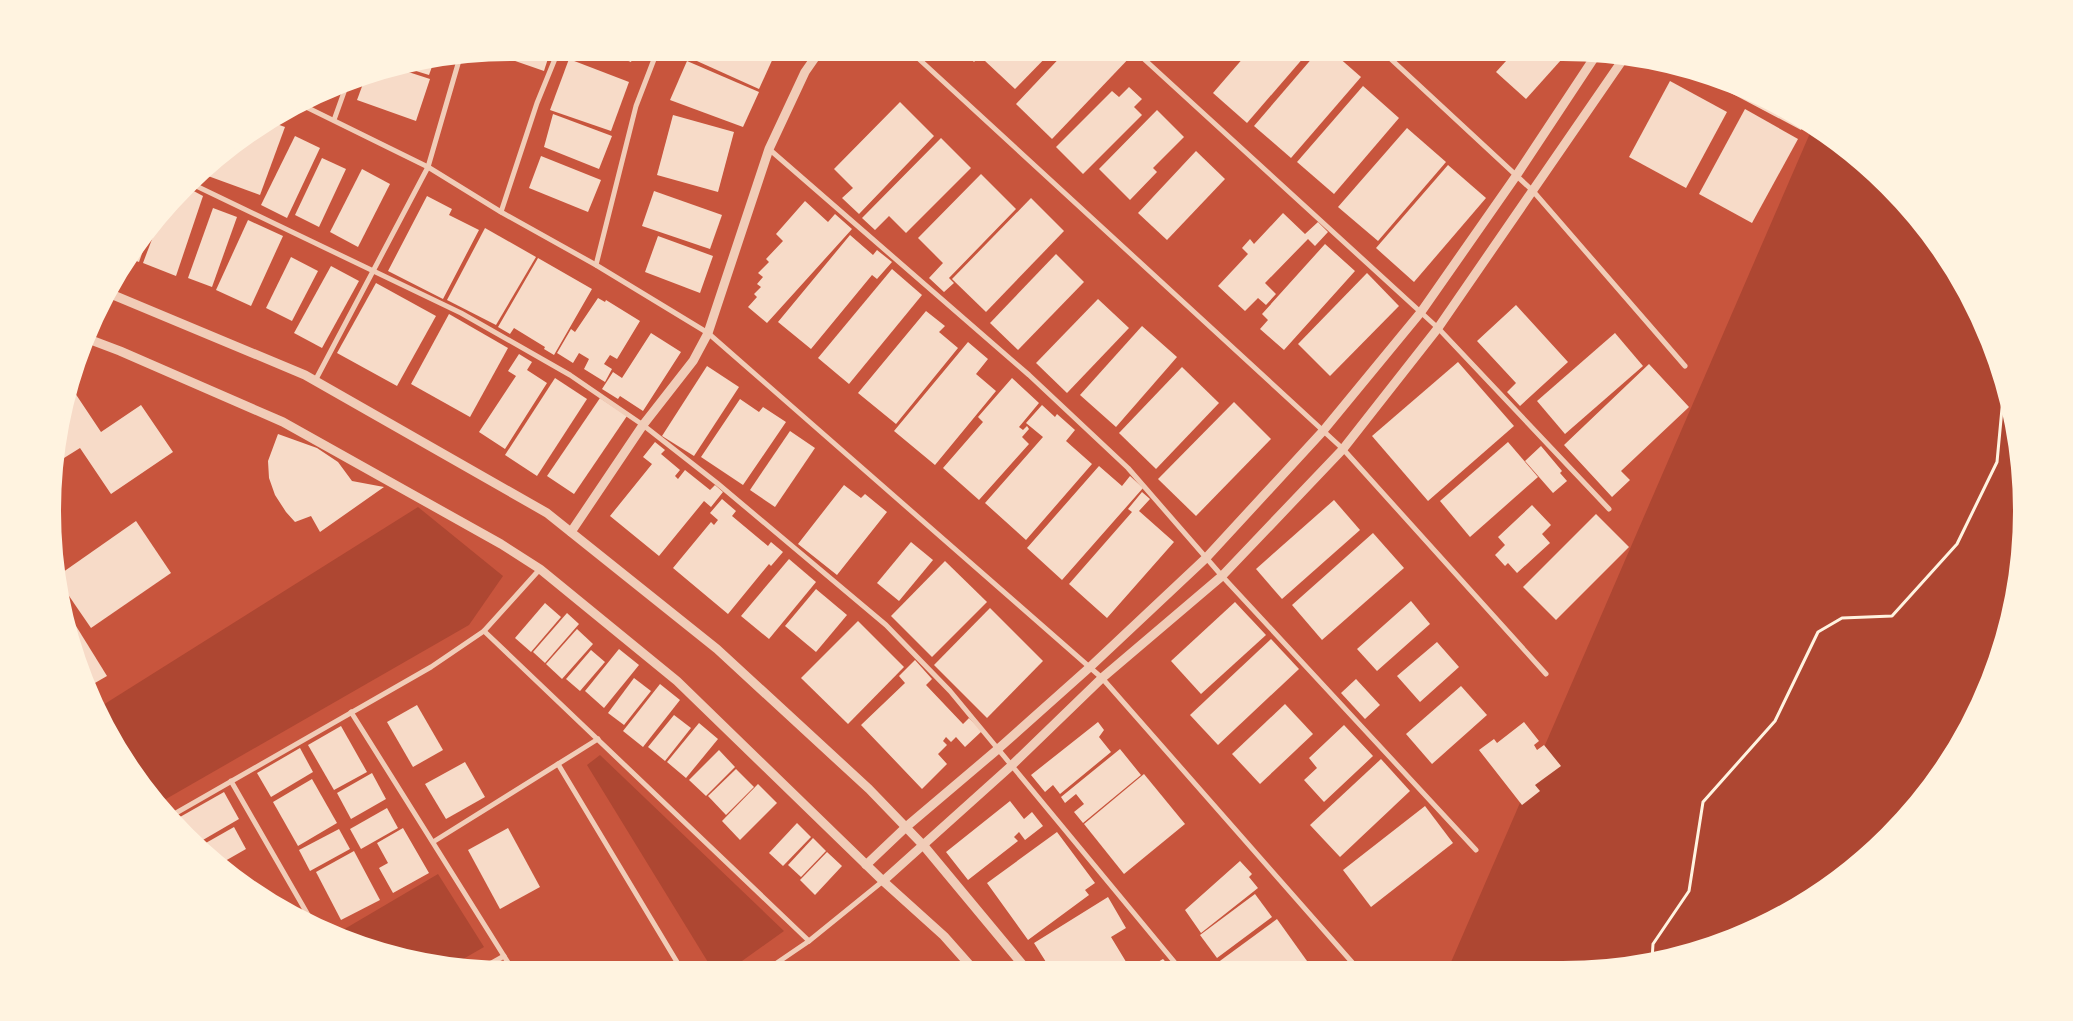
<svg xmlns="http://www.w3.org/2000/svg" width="2073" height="1021" font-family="'Sofia Sans Condensed',sans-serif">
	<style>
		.green { fill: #ae4732 }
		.building { fill: #f7dbc8 }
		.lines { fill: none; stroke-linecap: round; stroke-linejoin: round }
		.path { stroke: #fff3e0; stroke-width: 3 }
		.minor { stroke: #f1ccb7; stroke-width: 5 }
		.tertiary { stroke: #f1ccb7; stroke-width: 9 }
		.rim { fill: none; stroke: #fff3e0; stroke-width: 6 }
	</style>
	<rect width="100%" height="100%" fill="#c8553d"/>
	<g class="green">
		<path d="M1814 124 1889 184 1947 254 1989 334 2015 421 2024 511 2015 601 1989 687 1929 792 1844 877 1739 937 1623 968 1448 969Z"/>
		<path d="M418 507 503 576 469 625 159 803 97 715 95 710Z"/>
		<path d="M600 755 784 931 728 971 714 972 587 765Z"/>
		<path d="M438 874 484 947 451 966 420 963 338 938 336 934Z"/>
	</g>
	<g class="building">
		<path d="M510 49H551L544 71 489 52Z"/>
		<path d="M597 49H636L631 62Z"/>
		<path d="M692 49H757L774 56 759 89 688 57Z"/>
		<path d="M768 49H782L779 55Z"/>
		<path d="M961 49H986L974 62Z"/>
		<path d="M995 49H1054L1015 89 984 60Z"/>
		<path d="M1068 49H1128L1133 54 1052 139 1016 104Z"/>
		<path d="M1251 49H1311L1247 123 1213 93Z"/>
		<path d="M1320 49H1329L1361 77 1291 158 1254 126Z"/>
		<path d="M1517 49H1563L1570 50 1526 99 1496 72Z"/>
		<path d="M569 59 629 82 611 131 550 110Z"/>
		<path d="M434 61 429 75 403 67Z"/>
		<path d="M687 61 759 92 743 127 670 100Z"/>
		<path d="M1680 66 1739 84 1807 120 1801 130Z"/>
		<path d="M396 68 430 79 416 121 357 100 367 73Z"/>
		<path d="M1670 81 1727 112 1686 188 1629 157Z"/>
		<path d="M1363 86 1399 118 1334 194 1297 162Z"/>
		<path d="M1129 87 1142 99 1134 107 1142 115 1083 174 1056 147 1112 91 1119 97Z"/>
		<path d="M900 102 934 136 859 214 842 198 853 188 834 169Z"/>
		<path d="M1745 109 1798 139 1752 223 1699 194Z"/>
		<path d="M1157 110 1184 137 1153 168 1157 172 1130 200 1099 169Z"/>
		<path d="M553 114 612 136 599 169 544 147Z"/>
		<path d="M673 115 734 132 718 192 657 175Z"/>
		<path d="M271 122 285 127 260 195 208 176 213 161 229 144Z"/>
		<path d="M1407 128 1446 162 1378 241 1338 207Z"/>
		<path d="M295 136 320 148 287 218 261 205Z"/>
		<path d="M941 138 971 168 906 233 889 216 875 230 862 218Z"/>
		<path d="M1196 151 1225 179 1167 240 1138 213Z"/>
		<path d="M541 156 601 180 588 212 529 188Z"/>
		<path d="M322 158 346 169 319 227 295 215Z"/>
		<path d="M1448 165 1486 198 1414 282 1376 248Z"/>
		<path d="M362 169 390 184 358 247 330 232Z"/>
		<path d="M981 174 1016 209 949 278 954 283 944 292 929 278 943 263 918 238Z"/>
		<path d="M188 188 203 196 176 276 143 263 160 218Z"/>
		<path d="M654 191 722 215 710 249 642 226Z"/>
		<path d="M427 196 452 209 449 215 479 230 443 299 388 271Z"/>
		<path d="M1031 198 1064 231 986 312 952 279Z"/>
		<path d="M805 201 828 222 835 214 852 229 767 323 748 307 757 297 754 294 761 287 757 284 763 277 758 273 769 262 766 259 783 241 776 234Z"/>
		<path d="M213 208 237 217 212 287 188 278Z"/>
		<path d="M1283 213 1305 234 1318 222 1328 232 1315 246 1308 239 1265 283 1276 294 1266 305 1258 298 1245 311 1218 286 1248 254 1242 248 1250 239 1254 244Z"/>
		<path d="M248 220 283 236 251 306 216 290Z"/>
		<path d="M151 228 139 262 125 257 126 254Z"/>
		<path d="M485 228 536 257 496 325 447 300Z"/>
		<path d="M850 235 873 255 877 250 892 262 877 279 872 275 811 349 778 322Z"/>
		<path d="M658 236 713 256 700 293 645 272Z"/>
		<path d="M1325 244 1355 271 1284 350 1260 329 1268 320 1262 314Z"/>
		<path d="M1056 254 1084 282 1018 350 990 323Z"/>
		<path d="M291 257 318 271 292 321 266 308Z"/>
		<path d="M538 258 592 289 554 355 544 349 545 347 514 328 510 334 498 327Z"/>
		<path d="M331 266 359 281 322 348 294 333Z"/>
		<path d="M892 269 922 295 849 384 818 358Z"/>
		<path d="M1367 273 1399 306 1330 376 1298 344Z"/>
		<path d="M376 283 436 316 397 386 337 353Z"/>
		<path d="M598 298 605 302 606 300 640 321 617 359 610 355 604 364 612 369 605 382 584 369 589 359 579 353 573 363 557 353 571 329 575 332Z"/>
		<path d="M1098 299 1129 328 1067 393 1036 363Z"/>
		<path d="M1516 305 1568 362 1520 406 1507 392 1516 383 1477 341Z"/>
		<path d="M926 311 945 326 939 332 958 348 896 424 858 393Z"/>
		<path d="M449 314 508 348 470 417 411 384Z"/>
		<path d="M1142 326 1177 357 1116 427 1080 395Z"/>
		<path d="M651 333 681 352 643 411 620 396 618 399 602 389 613 372 622 378Z"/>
		<path d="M1615 333 1643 366 1565 434 1537 401Z"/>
		<path d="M968 342 988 359 976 374 996 391 935 465 894 431Z"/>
		<path d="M519 354 532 362 527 370 547 383 505 449 479 432 516 376 508 371Z"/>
		<path d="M1458 362 1514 426 1428 501 1372 436Z"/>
		<path d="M1649 364 1689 407 1621 471 1630 480 1612 497 1564 445Z"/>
		<path d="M707 366 739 387 694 456 662 436Z"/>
		<path d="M1182 367 1219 403 1156 469 1119 433Z"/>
		<path d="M555 378 587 399 537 476 505 455Z"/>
		<path d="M1012 378 1039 403 1019 427 1023 430 1027 426 1029 429 1022 437 1029 444 979 500 943 468 983 422 978 417Z"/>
		<path d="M69 384 101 432 141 405 173 452 111 494 80 448 56 463 58 420Z"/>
		<path d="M600 398 627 416 574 494 547 476Z"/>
		<path d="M740 399 759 412 763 407 786 422 743 485 701 457Z"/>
		<path d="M1234 402 1271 439 1196 516 1158 479Z"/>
		<path d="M1042 405 1055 417 1057 414 1075 430 1066 441 1092 464 1026 540 985 503 1043 437 1026 423Z"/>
		<path d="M790 431 815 448 775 507 750 490Z"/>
		<path d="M278 434 317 448 338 462 352 481 384 487 320 532 311 516 295 522 286 512 275 495 269 478 268 461Z"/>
		<path d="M655 442 665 450 661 454 680 470 675 476 678 479 685 470 710 490 715 485 723 492 711 507 704 501 659 556 610 516 652 464 643 457Z"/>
		<path d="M1508 442 1538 477 1470 537 1440 501Z"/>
		<path d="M1541 446 1562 471 1560 473 1567 481 1553 493 1525 461Z"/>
		<path d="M1099 466 1122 486 1130 476 1143 488 1062 580 1027 548Z"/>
		<path d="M844 485 861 498 865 494 887 512 837 575 798 544Z"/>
		<path d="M1142 492 1150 499 1139 511 1174 542 1107 618 1069 584 1132 512 1128 509Z"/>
		<path d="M722 499 736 511 732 516 768 546 771 542 783 552 771 566 769 564 728 614 673 568 711 522 714 525 718 520 710 513Z"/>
		<path d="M1334 500 1360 530 1282 599 1256 569Z"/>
		<path d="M1532 505 1551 525 1542 534 1550 543 1517 573 1508 563 1505 566 1495 555 1505 545 1498 537Z"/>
		<path d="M1596 514 1629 547 1556 620 1523 587Z"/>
		<path d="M136 521 171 573 91 628 56 577Z"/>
		<path d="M1373 533 1404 568 1322 640 1292 605Z"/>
		<path d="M911 542 933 560 899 601 877 583Z"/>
		<path d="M789 559 816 582 769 639 741 616Z"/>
		<path d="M945 561 987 602 932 657 891 616Z"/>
		<path d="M816 589 847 615 816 652 785 626Z"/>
		<path d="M1411 601 1430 624 1377 671 1357 649Z"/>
		<path d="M1235 602 1266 635 1201 694 1171 661Z"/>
		<path d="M545 603 561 617 531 652 515 638Z"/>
		<path d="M63 605 107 676 88 687Z"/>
		<path d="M990 608 1043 661 987 718 934 665Z"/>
		<path d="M567 613 579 624 545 663 533 652Z"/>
		<path d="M858 621 904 667 848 724 801 678Z"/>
		<path d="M577 629 593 644 562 679 546 664Z"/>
		<path d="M1271 639 1299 669 1218 745 1190 715Z"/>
		<path d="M1437 642 1459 667 1420 702 1397 676Z"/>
		<path d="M619 649 639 665 604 708 585 691Z"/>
		<path d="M591 650 605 662 580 691 566 679Z"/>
		<path d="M915 660 932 679 926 685 963 724 969 718 982 731 965 747 956 737 951 742 946 737 943 741 947 745 938 754 947 764 922 789 861 725 905 683 899 676Z"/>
		<path d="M634 678 651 691 624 725 608 713Z"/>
		<path d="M1356 679 1380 705 1365 719 1341 693Z"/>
		<path d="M660 684 680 700 643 747 623 731Z"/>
		<path d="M1461 686 1487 715 1432 764 1406 734Z"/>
		<path d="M1285 704 1313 734 1260 784 1232 754Z"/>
		<path d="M417 705 443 750 413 767 387 722Z"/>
		<path d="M674 715 691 728 665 761 648 747Z"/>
		<path d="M1098 722 1104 730 1099 737 1111 752 1060 794 1053 785 1045 792 1031 775Z"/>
		<path d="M1524 722 1539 741 1534 745 1537 750 1544 745 1561 766 1535 785 1540 791 1522 805 1479 750 1494 739 1497 743Z"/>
		<path d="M699 723 718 739 686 778 667 762Z"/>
		<path d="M1344 725 1373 756 1324 802 1304 780 1317 768 1309 758Z"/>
		<path d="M341 726 367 772 334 790 308 745Z"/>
		<path d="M300 748 313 772 271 797 257 773Z"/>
		<path d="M1120 749 1141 775 1083 823 1074 812 1084 804 1076 794 1065 803 1061 797Z"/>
		<path d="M719 750 735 767 706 796 689 780Z"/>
		<path d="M1381 759 1410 791 1340 857 1310 825Z"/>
		<path d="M465 762 485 797 446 819 425 784Z"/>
		<path d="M736 769 754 787 726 815 708 796Z"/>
		<path d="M372 773 386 799 351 819 337 793Z"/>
		<path d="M1144 774 1185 824 1124 874 1084 824Z"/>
		<path d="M312 779 337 823 298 846 273 802Z"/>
		<path d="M758 784 777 803 740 840 722 821Z"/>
		<path d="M224 792 239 819 196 844 180 817Z"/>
		<path d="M1010 801 1024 819 1032 812 1043 826 1025 840 1019 832 1014 837 1018 841 968 880 946 852Z"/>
		<path d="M1425 806 1453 843 1371 907 1343 870Z"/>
		<path d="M387 808 398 828 361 849 350 829Z"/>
		<path d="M797 823 811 837 783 866 769 853Z"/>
		<path d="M234 827 246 849 218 865 197 848Z"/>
		<path d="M403 828 429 873 393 893 379 868 388 863 377 843Z"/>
		<path d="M508 828 540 887 500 909 468 850Z"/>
		<path d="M339 829 350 849 310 871 299 850Z"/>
		<path d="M1057 832 1095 883 1085 890 1089 895 1028 940 987 883Z"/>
		<path d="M813 838 826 851 801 877 788 865Z"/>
		<path d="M354 851 380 900 341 920 316 872Z"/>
		<path d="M827 852 842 866 815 895 800 880Z"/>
		<path d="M1240 861 1252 874 1249 877 1258 888 1201 933 1185 910Z"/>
		<path d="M1255 894 1272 917 1217 958 1200 935Z"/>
		<path d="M1108 897 1126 928 1111 937 1131 970H1051L1034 943Z"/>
		<path d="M1277 919 1312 968 1311 969 1215 970 1213 966Z"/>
		<path d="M1163 959 1173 970H1144Z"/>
		<path d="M506 965 510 972 496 971Z"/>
	</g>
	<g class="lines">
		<path class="path" d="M1652 960 1653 944 1689 891 1703 802 1775 721 1818 632 1842 618 1892 616 1957 544 1997 462 2004 387 2002 378"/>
		<g class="minor">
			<path d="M908 49 1343 449 1546 674"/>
			<path d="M1133 49 1438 328 1609 509"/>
			<path d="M1380 49 1533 191 1685 366"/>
			<path d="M302 105 428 167 501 212 596 265 708 333 1102 678 1358 969"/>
			<path d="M334 120 348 81"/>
			<path d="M769 149 1029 375 1128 468 1222 576 1476 850"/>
			<path d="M192 184 461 313 570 375 643 425 717 483 886 625 950 691 1181 970"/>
			<path d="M501 212 537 103 559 49"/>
			<path d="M596 265 636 106 658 49"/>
			<path d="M315 381 428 167 460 57"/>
			<path d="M484 631 809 941"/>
			<path d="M351 712 514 972"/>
			<path d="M558 764 683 972"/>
			<path d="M231 781 315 927"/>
			<path d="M169 817 431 667 484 631 540 569"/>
			<path d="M433 842 598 739"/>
			<path d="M481 969 504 956"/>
			<path d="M765 971 809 941 883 881"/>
		</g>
		<g class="tertiary">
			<path d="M106 292 305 375 547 513 717 649 869 789 924 846 1027 970"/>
			<path d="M83 337 120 351 283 422 501 544 540 569 677 681 883 881 944 936 975 971"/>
			<path d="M571 532 643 425 693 361 708 333 769 149 805 72 821 49"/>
			<path d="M866 865 906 827 998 749 1090 667 1206 558 1323 431 1421 312 1516 176 1598 52"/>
			<path d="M883 881 1011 766 1102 678 1222 576 1343 449 1438 328 1626 55"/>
		</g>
	</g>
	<path d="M0 0H2073V1021H0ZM511 58H1563A453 453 0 0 1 2016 511V511A453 453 0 0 1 1563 964H511A453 453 0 0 1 58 511V511A453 453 0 0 1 511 58Z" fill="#fff3e0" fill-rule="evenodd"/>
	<path class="rim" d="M511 58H1563A453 453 0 0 1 2016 511V511A453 453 0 0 1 1563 964H511A453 453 0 0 1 58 511V511A453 453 0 0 1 511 58Z"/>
</svg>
